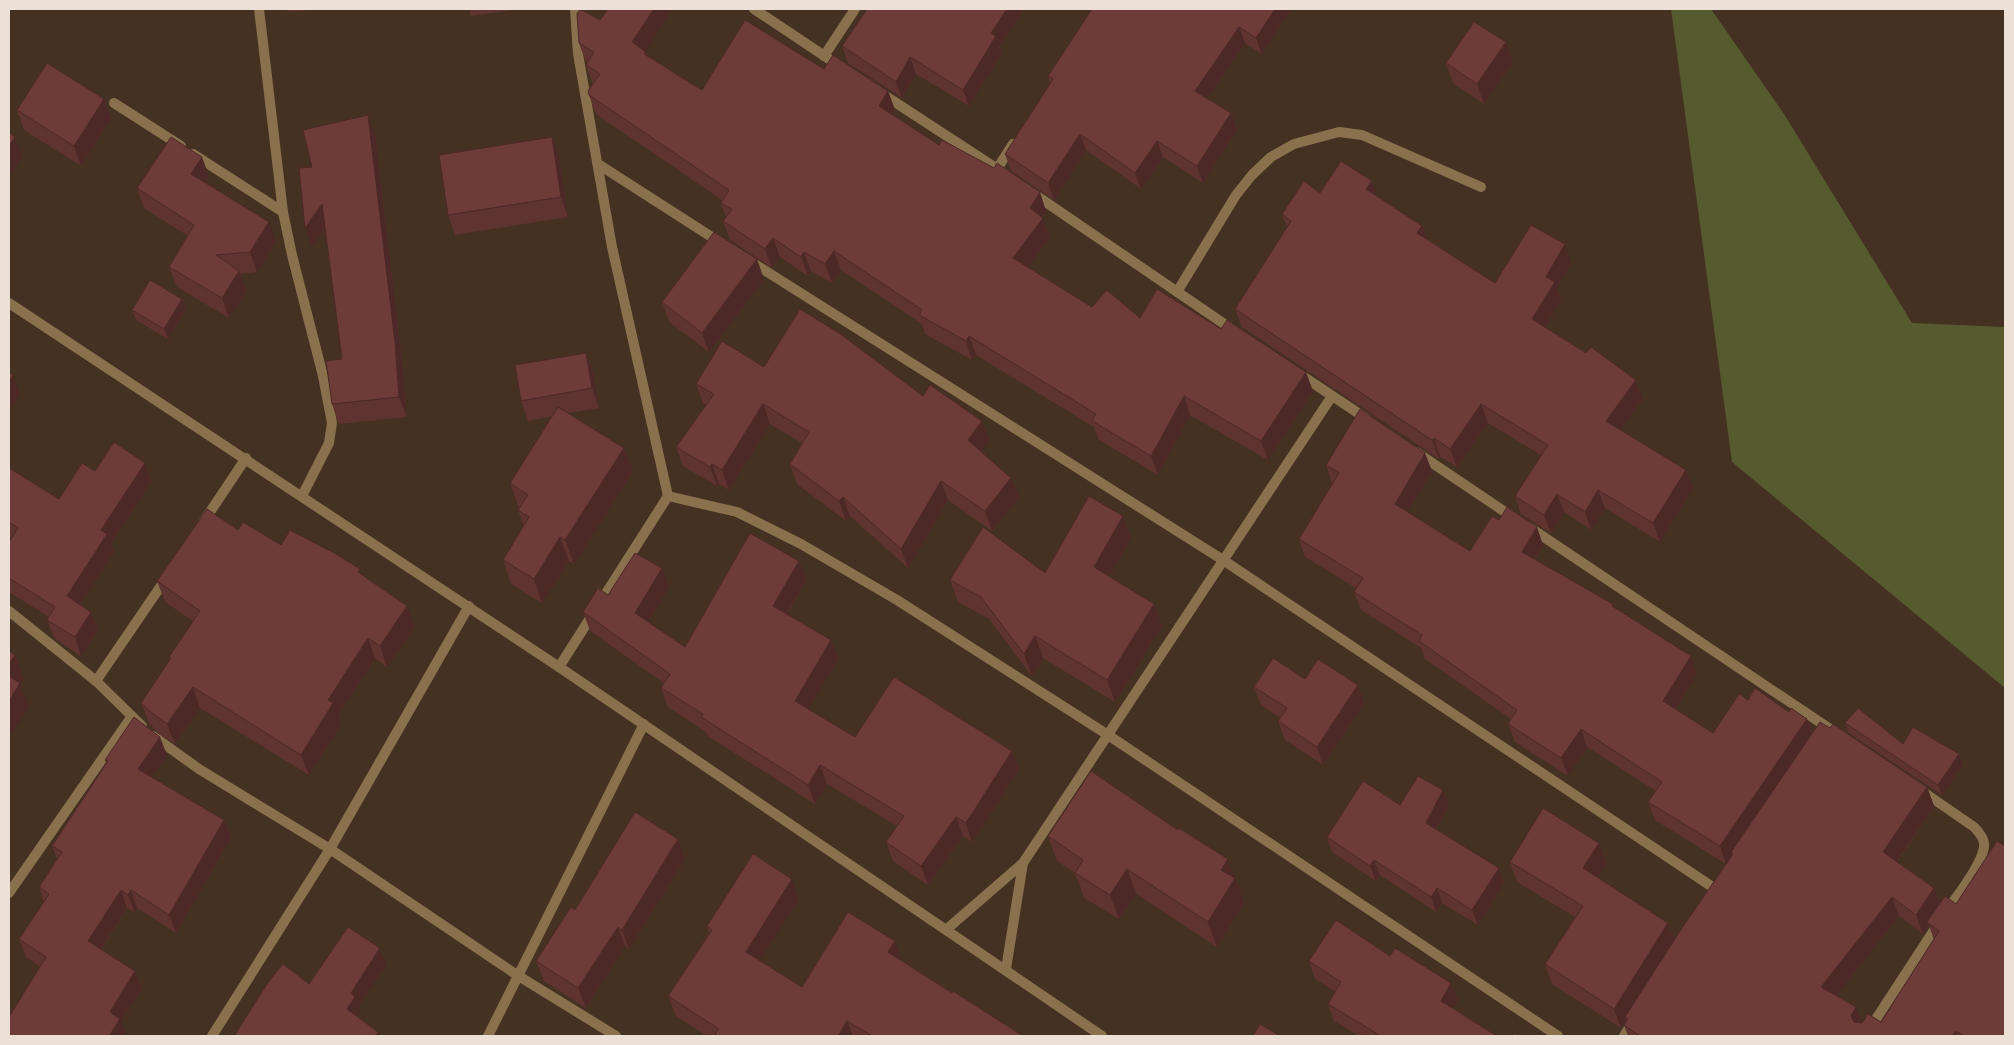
<svg xmlns="http://www.w3.org/2000/svg" width="2014" height="1045" font-family="Inter,sans-serif">
	<style>
		.green { fill: #565a2f }
		.lines { fill: none; stroke-linecap: round; stroke-linejoin: round }
		.minor { stroke: #89714d; stroke-width: 10 }
		.tertiary { stroke: #89714d; stroke-width: 10 }
		.wall { fill: #5e3330; fill-rule: evenodd }
		.shaded-wall { fill: #4c2927 }
		.building { fill: #6d3b38; stroke: #4c2927 }
	</style>
	<rect width="100%" height="100%" fill="#453122"/>
	<path class="green" d="M1671 9H1711L1784 114 1912 323 2005 327V688L1732 462Z"/>
	<g class="lines">
		<g class="minor">
			<path d="M259 9 283 212 292 255 323 376 332 423 329 443 302 496"/>
			<path d="M754 9 841 67"/>
			<path d="M824 56 855 9"/>
			<path d="M881 93 1005 174"/>
			<path d="M114 103 181 146"/>
			<path d="M193 154 283 212"/>
			<path d="M598 164 721 243"/>
			<path d="M997 169 1013 144"/>
			<path d="M1031 192 1236 332"/>
			<path d="M750 261 1223 560 1717 890"/>
			<path d="M1177 292 1236 195 1252 175 1271 157 1294 144 1339 132 1362 135 1481 187"/>
			<path d="M1298 373 1367 419"/>
			<path d="M1416 452 1514 518"/>
			<path d="M668 496 737 512 801 544 897 600 1108 735 1558 1036"/>
			<path d="M204 521 246 458"/>
			<path d="M1529 527 1830 729"/>
			<path d="M9 611 96 681 142 726"/>
			<path d="M559 667 668 496 612 247 578 54 575 9"/>
			<path d="M96 681 167 577"/>
			<path d="M153 736 199 769 330 849 517 975 616 1036"/>
			<path d="M1919 789 1974 827C1978 831 1983 837 1984 843 1986 860 1956 897 1946 912"/>
			<path d="M9 893 132 716"/>
			<path d="M947 929 1023 863 1332 396"/>
			<path d="M1006 969 1023 863"/>
			<path d="M212 1036 330 849 469 606"/>
			<path d="M488 1036 644 724"/>
			<path d="M1624 1036 1634 1020"/>
			<path d="M1865 1036 1938 924"/>
		</g>
		<path class="tertiary" d="M9 303 559 667 1102 1036"/>
	</g>
	<g class="wall">
		<path d="M287 9H320L288 12Z"/>
		<path d="M469 9H518L471 16Z"/>
		<path d="M608 9H673L645 51 647 56 702 90 824 69 888 91 895 110 892 114 939 145 1046 211 1042 217 1050 237 1027 267 1092 307 1140 318 1313 391 1268 460 1190 415 1158 475 1099 440 1094 427 976 355 972 360 925 334 922 324 841 270 832 283 811 271 808 276 780 257 772 268 730 240 723 221 726 217 721 203 722 200 596 114 589 95 593 84 586 65 587 62H586L579 43 600 20Z"/>
		<path d="M867 9H1024L999 47 1002 53 969 106 916 74 902 98 848 63 842 46Z"/>
		<path d="M1092 9H1291V10L1262 54 1245 43 1207 98 1231 113 1237 130 1203 183 1163 157 1141 189 1086 150 1054 200 1011 171 1005 154 1050 83 1048 76Z"/>
		<path d="M1506 42 1513 62 1484 104 1453 83 1446 63Z"/>
		<path d="M104 99 111 119 81 166 24 130 17 110Z"/>
		<path d="M375 135 402 362 407 417 339 424 332 404 342 359 325 229 312 247V167Z"/>
		<path d="M559 157 568 217 455 235 448 215Z"/>
		<path d="M209 176 205 183 276 241 257 272 240 274 246 291 229 318 177 287 169 267 188 236 144 208 137 188Z"/>
		<path d="M1320 193 1377 196 1422 226 1426 238 1495 283 1571 263 1557 287 1561 300 1545 327 1586 353 1636 380 1643 399 1620 430 1693 488 1660 542 1605 508 1591 530 1564 512 1551 533 1521 514 1515 496 1541 455 1488 423 1457 467 1440 457 1439 459 1242 327 1235 309 1287 228 1282 214Z"/>
		<path d="M764 279 709 352 669 322 662 302Z"/>
		<path d="M182 299 186 310 168 339 136 320 132 310Z"/>
		<path d="M586 353 593 372 599 408 568 413 624 448 633 472 574 564 569 561 542 603 511 584 503 560 524 526 518 510 519 508 510 483 553 416 528 421 521 401Z"/>
		<path d="M764 367 923 396 982 421 989 440 981 451 1019 497 992 531 948 500 908 568 850 516 846 521 797 484 790 464 802 443 770 424 729 490 719 484 717 486 683 466 676 447 706 405 703 403 696 384Z"/>
		<path d="M145 463 151 481 111 544 114 552 80 604 91 612 98 630 81 656 54 638 47 620 49 617 9 592V542L11 538 9 537V468L59 499 95 471Z"/>
		<path d="M1326 465 1432 471 1407 512 1470 551 1543 545 1535 560 1615 608 1697 674 1675 709 1713 733 1748 700 1807 719 1813 733 1927 787 1934 806 1897 862 1934 888 1940 904 2005 1036H1628L1624 1025 1627 1021 1626 1020 1621 1028 1552 984 1545 964 1575 917 1517 882 1510 862 1599 843 1606 863 1597 877 1668 923 1674 940 1726 864 1655 820 1648 802 1656 791 1587 747 1568 776 1515 742 1508 724 1511 719 1425 659 1421 648 1361 610 1354 592 1356 588 1305 557 1299 539 1332 483ZM1899 916 1923 934 1929 925 1934 940 1881 1022 1862 1023 1856 1007 1836 995Z"/>
		<path d="M238 530 362 575 415 626 387 667 375 658 338 716 341 724 309 775 200 708 175 744 159 734 149 723 141 703 170 660 169 657 193 621 165 602 157 581Z"/>
		<path d="M1131 538 1109 576 1162 626 1115 702 1043 658 1032 676 989 619 958 602 950 580 1045 573Z"/>
		<path d="M799 561 806 580 787 614 831 640 838 659 808 709 855 737 1012 751 1019 770 972 842 963 836 928 885 893 861 886 842 897 826 827 784 815 804 708 736 706 732 668 707 661 688 664 683 590 631 583 612 608 595 662 568 669 587 648 622 685 647Z"/>
		<path d="M1305 679 1358 685 1364 703 1323 765 1285 740 1278 721 1280 718 1261 705 1254 687Z"/>
		<path d="M1845 723 1903 744 1959 754 1963 764 1942 795 1849 733Z"/>
		<path d="M167 755 151 777 224 820 231 838 176 933 137 908 135 913 127 908 101 949 135 971 142 989 121 1022 26 957 19 939 44 902 39 887 57 859 52 846 106 763 105 760Z"/>
		<path d="M1449 805 1436 829 1499 868 1504 883 1478 925 1442 903 1436 912 1380 875 1376 881 1332 852 1327 837Z"/>
		<path d="M1048 836 1237 883V884L1244 903 1217 947 1136 894 1119 919 1084 898 1075 873 1057 861Z"/>
		<path d="M678 839 685 859 629 949 625 946 586 1008 544 981 536 961 575 910Z"/>
		<path d="M799 899 759 961 802 987 902 961 1023 1036H707L676 1016 668 996 709 933 707 926Z"/>
		<path d="M1390 956 1451 983 1458 1000 1453 1008 1497 1036H1359L1334 1021 1328 1004 1336 992 1315 979 1309 961Z"/>
	</g>
	<g class="shaded-wall">
		<path d="M654 9H673L639 61 632 42Z"/>
		<path d="M1007 9H1024L999 47 1002 53 969 106 963 90 991 33Z"/>
		<path d="M1275 9H1291V10L1262 54 1256 38Z"/>
		<path d="M1239 27 1245 43 1201 107 1195 91Z"/>
		<path d="M1506 42 1513 62 1484 104 1477 84Z"/>
		<path d="M910 57 916 74 902 98 896 82Z"/>
		<path d="M888 91 895 110 886 125 879 106Z"/>
		<path d="M104 99 111 119 81 166 74 146Z"/>
		<path d="M1231 113 1237 130 1203 183 1197 166Z"/>
		<path d="M368 115 375 135 402 362 407 417 399 397Z"/>
		<path d="M1080 134 1086 150 1054 200 1048 183Z"/>
		<path d="M15 137 22 156 9 177V146Z"/>
		<path d="M552 137 559 157 568 217 561 197Z"/>
		<path d="M1157 141 1163 157 1141 189 1135 173Z"/>
		<path d="M202 157 209 176 198 194 191 174Z"/>
		<path d="M1372 181 1378 199 1366 189Z"/>
		<path d="M1040 192 1046 211 1036 227 1030 208Z"/>
		<path d="M322 204 329 224 312 247 305 228Z"/>
		<path d="M1043 218 1050 237 1020 277 1013 258Z"/>
		<path d="M269 222 276 241 257 272 250 252Z"/>
		<path d="M1422 226 1428 244 1417 233Z"/>
		<path d="M773 238 780 257 772 268 765 249Z"/>
		<path d="M1565 244 1571 263 1557 287 1561 300 1539 337 1532 319 1546 277Z"/>
		<path d="M834 251 841 270 832 283 825 264Z"/>
		<path d="M804 252 811 271 808 276 801 257Z"/>
		<path d="M757 259 764 279 709 352 702 333Z"/>
		<path d="M239 271 246 291 229 318 222 298Z"/>
		<path d="M182 299 186 310 168 339 164 329Z"/>
		<path d="M969 336 976 355 972 360 966 341Z"/>
		<path d="M586 353 593 372 599 408 592 388Z"/>
		<path d="M1306 372 1313 391 1268 460 1261 441Z"/>
		<path d="M13 375 20 394 9 412V382Z"/>
		<path d="M1636 380 1643 399 1613 439 1606 421Z"/>
		<path d="M1184 396 1190 415 1158 475 1151 456Z"/>
		<path d="M763 404 770 424 729 490 722 470Z"/>
		<path d="M1481 404 1488 423 1457 467 1450 449Z"/>
		<path d="M982 421 989 440 976 459 968 440Z"/>
		<path d="M1434 438 1440 457 1439 459 1432 440Z"/>
		<path d="M624 448 633 472 574 564 565 540Z"/>
		<path d="M1425 453 1432 471 1401 522 1395 504Z"/>
		<path d="M145 463 151 481 111 544 114 552 74 614 67 596 101 530Z"/>
		<path d="M712 464 719 484 717 486 710 467Z"/>
		<path d="M1686 470 1693 488 1660 542 1653 523Z"/>
		<path d="M1011 478 1019 497 992 531 985 511Z"/>
		<path d="M941 481 948 500 908 568 901 549Z"/>
		<path d="M1598 490 1605 508 1591 530 1585 512Z"/>
		<path d="M1557 494 1564 512 1551 533 1544 515Z"/>
		<path d="M843 497 850 516 846 521 839 501Z"/>
		<path d="M1123 516 1131 538 1102 589 1094 567Z"/>
		<path d="M1537 527 1543 545 1528 570 1522 552Z"/>
		<path d="M560 537 569 561 542 603 534 579Z"/>
		<path d="M799 561 806 580 780 625 773 606Z"/>
		<path d="M662 568 669 587 642 632 635 613Z"/>
		<path d="M1154 604 1162 626 1115 702 1107 680Z"/>
		<path d="M407 606 415 626 387 667 380 646Z"/>
		<path d="M91 612 98 630 81 656 75 637Z"/>
		<path d="M1035 636 1043 658 1032 676 1024 654Z"/>
		<path d="M368 638 375 658 338 716 341 724 309 775 301 755 328 700Z"/>
		<path d="M831 640 838 659 802 720 795 701Z"/>
		<path d="M15 655 24 679 20 684 29 707 9 738V664Z"/>
		<path d="M1691 656 1697 674 1669 719 1663 701Z"/>
		<path d="M1358 685 1364 703 1323 765 1317 747Z"/>
		<path d="M193 687 200 708 175 744 167 724Z"/>
		<path d="M1807 719 1814 737 1731 852 1732 856 1726 864 1720 846Z"/>
		<path d="M1581 729 1587 747 1568 776 1561 758Z"/>
		<path d="M160 737 167 755 144 787 138 769Z"/>
		<path d="M1012 751 1019 770 972 842 966 823Z"/>
		<path d="M1959 754 1963 764 1942 795 1938 785Z"/>
		<path d="M820 765 827 784 815 804 808 785Z"/>
		<path d="M1927 787 1934 806 1890 871 1883 852Z"/>
		<path d="M1443 790 1449 805 1431 838 1426 823Z"/>
		<path d="M956 817 963 836 928 885 921 866Z"/>
		<path d="M224 820 231 838 176 933 169 915Z"/>
		<path d="M678 839 685 859 629 949 622 930Z"/>
		<path d="M1599 843 1606 863 1591 888 1583 868Z"/>
		<path d="M1228 859 1244 903 1217 947 1208 922 1221 870Z"/>
		<path d="M1374 860 1380 875 1376 881 1370 866Z"/>
		<path d="M1499 868 1504 883 1478 925 1472 910Z"/>
		<path d="M1127 869 1136 894 1119 919 1110 895Z"/>
		<path d="M792 879 799 899 753 971 746 952Z"/>
		<path d="M1437 888 1442 903 1436 912 1431 897Z"/>
		<path d="M1934 888 1941 907 1927 922 1929 925 1923 934 1916 915Z"/>
		<path d="M121 890 127 908 94 959 88 941Z"/>
		<path d="M131 890 137 908 135 913 128 895Z"/>
		<path d="M1892 897 1899 916 1828 1006 1821 987Z"/>
		<path d="M1668 923 1675 943 1625 1017 1626 1020 1621 1028 1614 1009Z"/>
		<path d="M618 927 625 946 586 1008 578 988Z"/>
		<path d="M895 941 902 961 895 972 888 952Z"/>
		<path d="M380 948 386 965 359 1006 361 1013 353 1026 347 1009 351 993Z"/>
		<path d="M135 971 142 989 121 1022 127 1036H109L110 1012Z"/>
		<path d="M1451 983 1458 1000 1447 1018 1441 1001Z"/>
		<path d="M1856 1007 1863 1026 1858 1035 1851 1016Z"/>
		<path d="M847 1021 853 1036H838Z"/>
		<path d="M1956 1031 1957 1036H1952Z"/>
		<path d="M378 1032 380 1036H375Z"/>
	</g>
	<g class="building">
		<path d="M580 9 600 20 608 9H654L632 42 646 52 644 54 702 90 745 20 824 69 833 55 888 91 879 106 939 145 942 140 994 168 997 163 1040 192 1030 208 1043 218 1013 258 1092 307 1107 290 1140 318 1157 289 1221 329 1227 320 1306 372 1261 441 1184 396 1151 456 1092 421 1096 414 969 336 966 341 919 315 922 310 834 251 825 264 804 252 801 257 773 238 765 249 723 221 732 209 721 203 729 190 589 95 588 91 600 74 586 65 594 52 579 43 577 14Z"/>
		<path d="M867 9H1007L991 33 996 36 963 90 910 57 896 82 842 46Z"/>
		<path d="M1092 9H1275L1256 38 1239 27 1195 91 1231 113 1197 166 1157 141 1135 173 1080 134 1048 183 1005 154 1053 79 1048 76Z"/>
		<path d="M1474 22 1506 42 1477 84 1446 63Z"/>
		<path d="M47 63 104 99 74 146 17 110Z"/>
		<path d="M368 115 395 342 399 397 332 404 326 361 342 359 322 204 305 228 299 168 312 167 303 130Z"/>
		<path d="M9 133 15 137 9 146Z"/>
		<path d="M171 137 202 157 191 174 269 222 250 252 216 255 239 271 222 298 169 267 194 225 137 188Z"/>
		<path d="M552 137 561 197 448 215 439 155Z"/>
		<path d="M1341 161 1372 181 1366 189 1422 226 1417 233 1495 283 1531 225 1565 244 1546 277 1555 282 1532 319 1586 353 1591 347 1636 380 1606 421 1686 470 1653 523 1598 490 1585 512 1557 494 1544 515 1515 496 1548 445 1481 404 1450 449 1434 438 1432 440 1235 309 1291 221 1282 214 1304 181 1320 193Z"/>
		<path d="M714 232 757 259 702 333 662 302Z"/>
		<path d="M150 280 182 299 164 329 132 310Z"/>
		<path d="M800 309 839 333 923 396 930 385 982 421 968 440 1011 478 985 511 941 481 901 549 843 497 839 501 790 464 809 432 763 404 722 470 712 464 710 467 676 447 714 394 696 384 722 341 764 367Z"/>
		<path d="M586 353 592 388 521 401 515 365Z"/>
		<path d="M9 372 13 375 9 382Z"/>
		<path d="M558 407 624 448 565 540 560 537 534 579 503 560 529 517 518 510 528 495 510 483Z"/>
		<path d="M1360 409 1425 453 1395 504 1470 551 1492 516 1499 520 1507 507 1537 527 1522 552 1613 604 1612 606 1691 656 1663 701 1713 733 1739 694 1748 700 1755 688 1789 712 1791 708 1807 719 1720 846 1648 802 1662 782 1581 729 1561 758 1508 724 1517 710 1419 641 1422 635 1354 592 1363 578 1299 539 1339 473 1326 465Z"/>
		<path d="M114 442 145 463 101 530 107 534 67 596 91 612 75 637 47 620 55 607 9 578V542L18 528 9 522V468L59 499 82 463 95 471Z"/>
		<path d="M1089 496 1123 516 1094 567 1154 604 1107 680 1035 636 1024 654 981 597 950 580 983 527 1045 573Z"/>
		<path d="M207 509 238 530 243 522 281 545 290 530 336 554 360 569 358 572 407 606 380 646 368 638 328 700 333 703 301 755 193 687 167 724 152 713 141 703 171 658 169 657 200 611 157 581Z"/>
		<path d="M750 533 799 561 773 606 831 640 795 701 855 737 894 677 1012 751 966 823 956 817 921 866 886 842 904 816 820 765 808 785 701 717 703 714 661 688 670 674 583 612 598 588 608 595 635 553 662 568 635 613 685 647Z"/>
		<path d="M9 651 15 655 9 664Z"/>
		<path d="M1273 658 1305 679 1318 659 1358 685 1317 747 1278 721 1287 708 1254 687Z"/>
		<path d="M9 676 20 683 9 701Z"/>
		<path d="M1858 708 1903 744 1913 727 1959 754 1938 785 1845 723Z"/>
		<path d="M134 717 160 737 138 769 224 820 169 915 131 890 128 895 121 890 88 941 135 971 110 1012 120 1019 109 1036H9V1017L46 957 19 939 49 894 39 887 62 852 52 846 108 761 105 760Z"/>
		<path d="M1820 722 1830 728 1833 724 1927 787 1883 852 1934 888 1916 915 1892 897 1821 987 1856 1007 1851 1016 1854 1022 1862 1023 1868 1014 1881 1022 1939 931 1927 922 1945 896 1956 904 1997 841 2005 846V1036H1964L1956 1031 1952 1036H1640L1624 1025 1628 1019 1625 1017 1680 931 1733 854 1731 852Z"/>
		<path d="M1091 771 1178 830 1179 828 1228 859 1221 870 1235 878 1208 922 1127 869 1110 895 1075 873 1083 860 1048 836Z"/>
		<path d="M1418 776 1443 790 1426 823 1499 868 1472 910 1437 888 1431 897 1374 860 1370 866 1327 837 1363 781 1400 805Z"/>
		<path d="M1543 808 1599 843 1583 868 1668 923 1614 1009 1545 964 1583 906 1510 862Z"/>
		<path d="M635 812 678 839 622 930 618 927 578 988 536 961 571 907 575 910Z"/>
		<path d="M753 854 792 879 746 952 802 987 848 912 895 941 888 952 952 993 953 991 1023 1036H872L847 1021 838 1036H718L715 1034 719 1029 668 996 712 930 707 926Z"/>
		<path d="M1336 920 1390 956 1395 948 1451 983 1441 1001 1497 1036H1381L1328 1004 1341 982 1309 961Z"/>
		<path d="M348 927 380 948 351 993 355 997 347 1009 378 1032 375 1036H234L269 981 283 964 309 984Z"/>
		<path d="M1260 1024 1280 1036H1253Z"/>
		<path d="M1514 1033 1519 1036H1513Z"/>
	</g>
	<rect width="2014" height="1045" fill="none" stroke="#ede0d7" stroke-width="20"/>
</svg>
